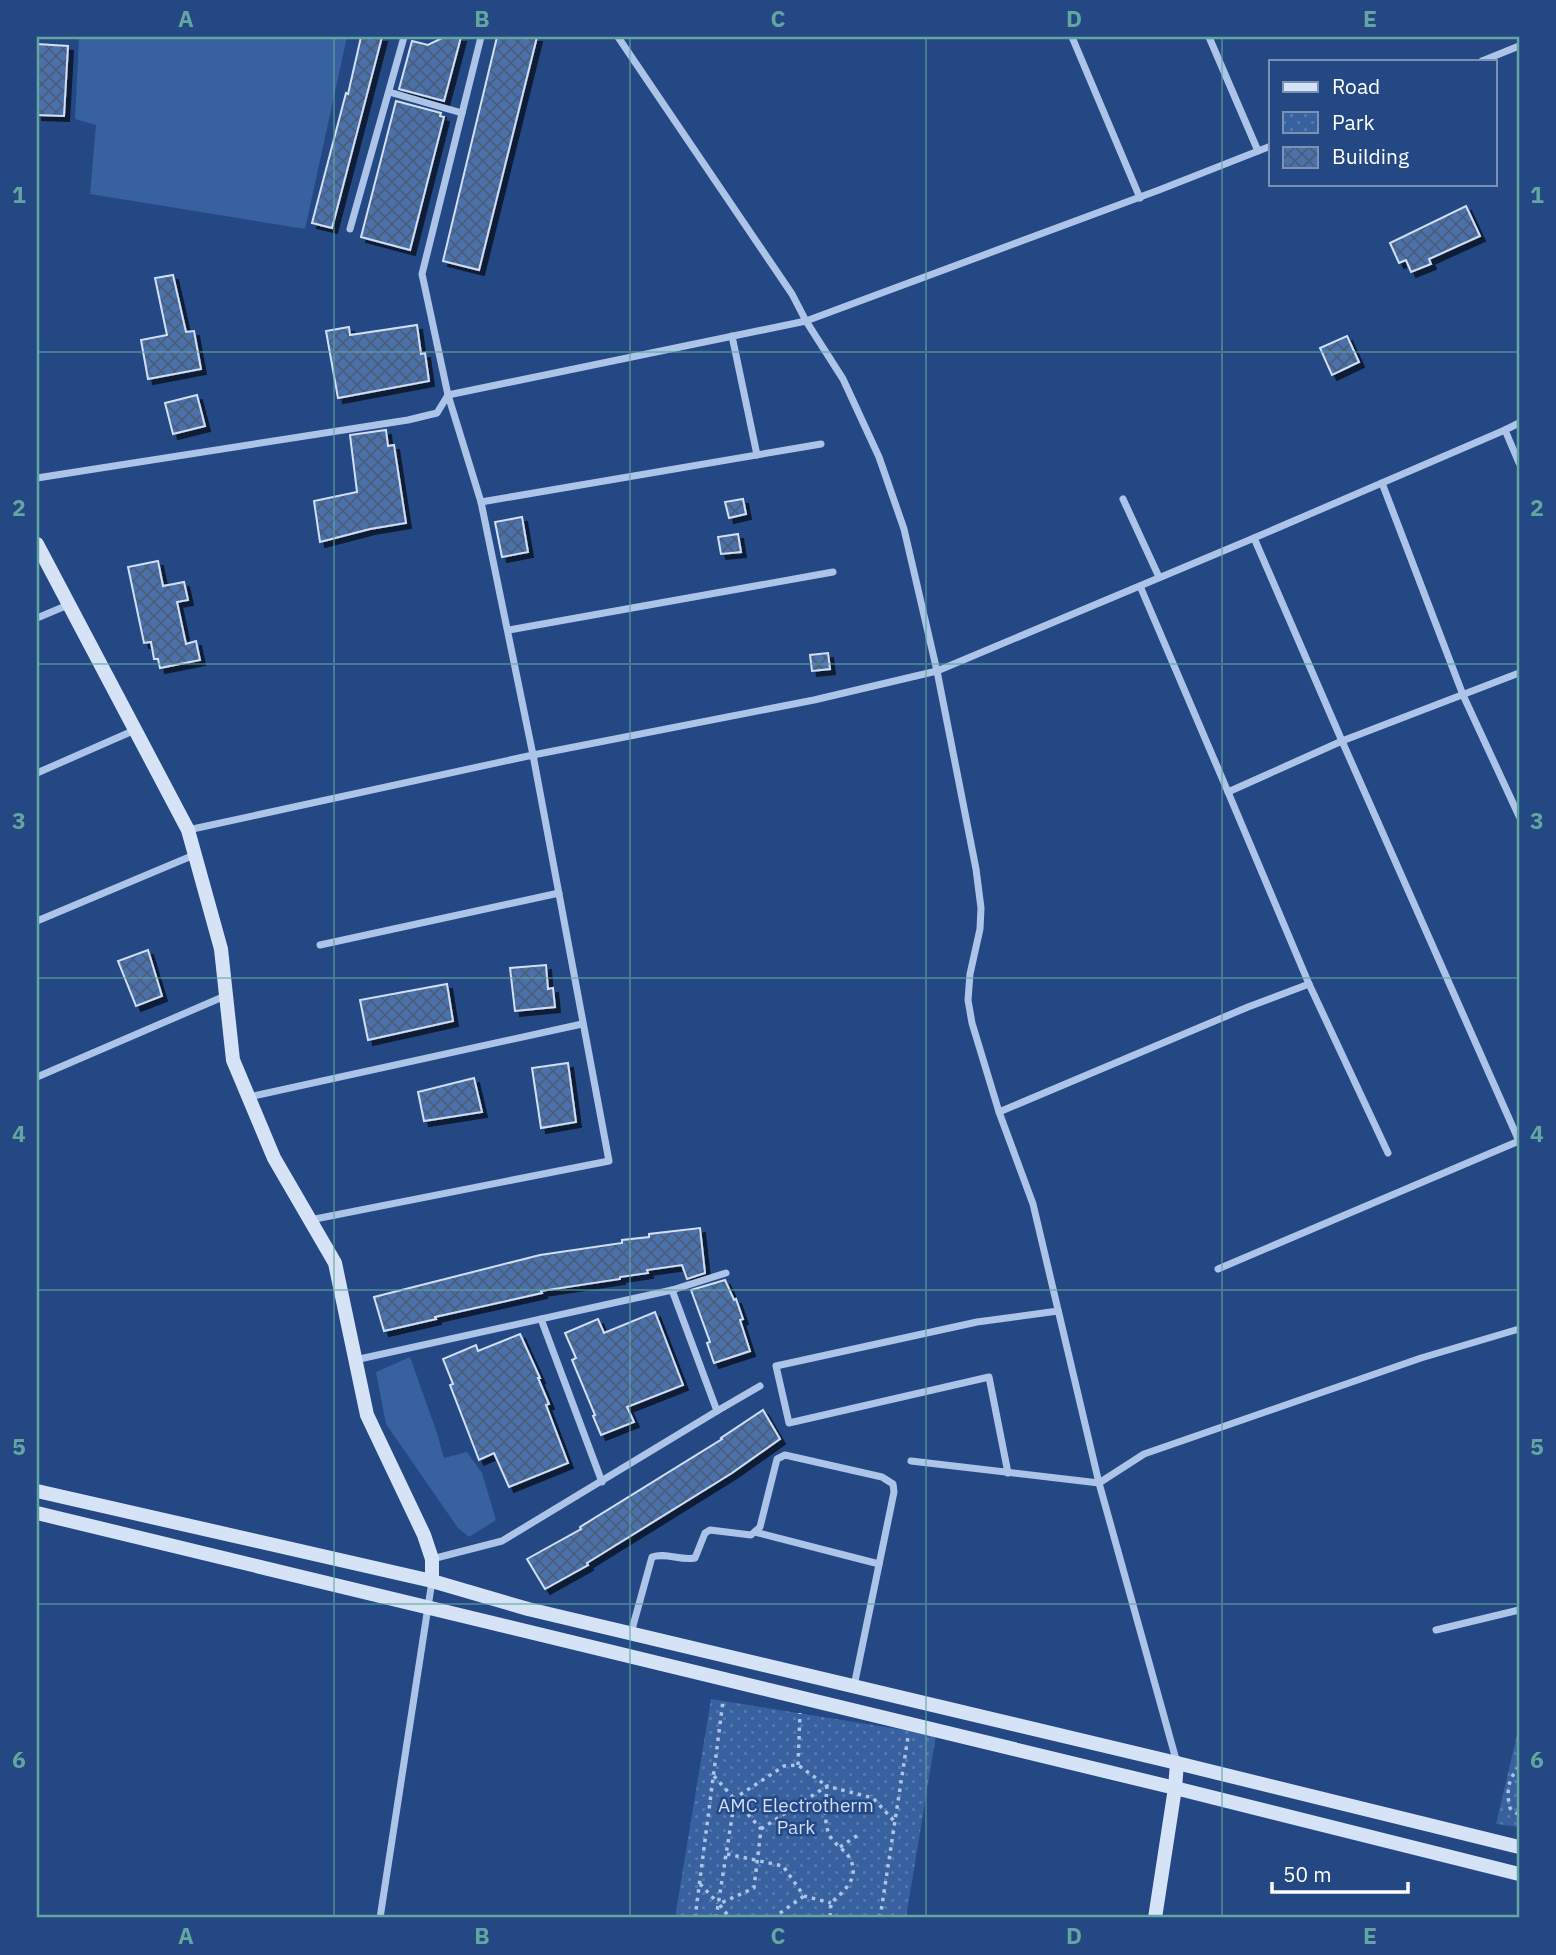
<svg xmlns="http://www.w3.org/2000/svg" width="1556" height="1955" font-family="'IBM Plex Sans',sans-serif">
	<style>
		.grass { fill: #3861a0 }
		.park { fill: url(#park-dots) }
		.building { fill: url(#building-cross-hatch); stroke: #d0dff6; stroke-width: 2; filter: url(#shadow) }
		.lines { fill: none; stroke-linecap: round; stroke-linejoin: round }
		.path { stroke: #acc4e8; stroke-width: 3.5; stroke-dasharray: 3.5 5; stroke-linecap: butt }
		.street { stroke: #acc4e8; stroke-width: 7 }
		.secondary { stroke: #d6e3f7; stroke-width: 14 }
		.grid { fill: none; stroke: #63a6a1; stroke-width: 2; stroke-opacity: 0.55 }
		.labels { text-anchor: middle; dominant-baseline: central; stroke-width: 5; stroke-linejoin: round; paint-order: stroke }
		.park-label { font-size: 19px; fill: #d0dff6; stroke: #234884 }
		.neatline { fill: none; stroke: #63a6a1; stroke-width: 2.5 }
		.grid-label { font-size: 23px; text-anchor: middle; font-weight: bold; fill: #63a6a1 }
	</style>
	<defs>
		<pattern id="park-dots" width="8" height="8" patternUnits="userSpaceOnUse" patternTransform="scale(1.75)"><rect width="8" height="8" fill="#3861a0"/><path d="M2 2h.1M6 6h.1" fill="none" stroke="#5679ae" stroke-width="1.8" stroke-linecap="round"/></pattern>
		<pattern id="building-cross-hatch" width="8" height="8" patternUnits="userSpaceOnUse" patternTransform="scale(1.75)"><rect width="8" height="8" fill="#4b71ac"/><path d="M0 0l8 8M0 8l8-8" fill="none" stroke="#4c5d77"/></pattern>
		<filter id="shadow"><feDropShadow dx="5" dy="5" stdDeviation="0" flood-color="#0009"/></filter>
	</defs>
	<rect width="100%" height="100%" fill="#234884"/>
	<g class="grass">
		<path d="M79 37H347L305 229 90 194 96 125 75 119Z"/>
		<path d="M410 1357 437 1433 444 1458 467 1452 482 1473 496 1520 469 1537 458 1528 386 1424 376 1372Z"/>
	</g>
	<g class="park">
		<path d="M711 1699 936 1735 906 1918H675Z"/>
		<path d="M1519 1726V1827L1496 1824Z"/>
	</g>
	<g class="building">
		<path d="M361 37H382L332 228 312 223 346 93 348 94Z"/>
		<path d="M444 37H461L444 101 399 89 412 41 428 45Z"/>
		<path d="M497 37H537L479 270 443 261Z"/>
		<path d="M37 44 68 46 64 116 37 115Z"/>
		<path d="M396 101 441 113 440 116 444 117 410 250 361 237Z"/>
		<path d="M1466 206 1480 236 1429 259 1431 264 1411 272 1406 260 1399 263 1390 243Z"/>
		<path d="M173 275 186 332 194 331 201 369 148 379 141 340 167 335 155 278Z"/>
		<path d="M417 325 421 354 425 353 429 381 338 398 326 331 349 327 350 335Z"/>
		<path d="M1347 336 1359 362 1332 375 1320 348Z"/>
		<path d="M197 395 205 426 173 434 165 403Z"/>
		<path d="M386 430 388 446 394 445 406 523 370 529 320 542 314 501 357 492 350 435Z"/>
		<path d="M743 499 746 514 729 518 725 502Z"/>
		<path d="M522 517 528 552 502 557 495 522Z"/>
		<path d="M738 534 741 552 721 554 718 537Z"/>
		<path d="M158 561 163 586 184 582 188 600 177 602 186 644 196 641 200 660 160 668 158 659H154L151 642 144 643 128 567Z"/>
		<path d="M828 653 830 669 812 671 810 655Z"/>
		<path d="M148 950 162 996 136 1006 118 961Z"/>
		<path d="M546 965 548 989 553 988 555 1007 515 1011 510 968Z"/>
		<path d="M447 984 453 1021 368 1040 360 1000Z"/>
		<path d="M568 1063 576 1122 541 1128 532 1068Z"/>
		<path d="M474 1078 482 1112 424 1121 418 1092Z"/>
		<path d="M700 1228 705 1273 687 1279 682 1265 647 1270 648 1273 620 1277V1279L541 1291 542 1293 435 1317 436 1319 384 1331 374 1297 540 1255 622 1243V1240L649 1237V1234Z"/>
		<path d="M725 1280 734 1300 736 1299 743 1319 740 1320 750 1351 714 1363 707 1343 710 1342 691 1290Z"/>
		<path d="M655 1312 683 1385 627 1407 634 1422 601 1435 593 1416 595 1415 572 1360 576 1358 565 1333 598 1319 604 1333Z"/>
		<path d="M520 1334 540 1378H538L549 1404 546 1405 568 1463 509 1487 494 1453 479 1460 450 1385 453 1384 443 1359 476 1345 478 1351Z"/>
		<path d="M763 1410 780 1439 732 1473 587 1563 588 1565 545 1589 527 1559 581 1529 580 1527 722 1439 721 1438Z"/>
	</g>
	<g class="lines">
		<g class="path">
			<path d="M798 1765 800 1713"/>
			<path d="M1519 1767C1508 1779 1506 1792 1510 1808L1519 1815"/>
			<path d="M714 1776 761 1829 754 1888 719 1904 730 1918"/>
			<path d="M761 1829 827 1786 873 1798 895 1822"/>
			<path d="M840 1847 861 1833"/>
			<path d="M727 1854 783 1866 804 1896 831 1903"/>
			<path d="M700 1884 718 1903"/>
			<path d="M695 1918 723 1701"/>
			<path d="M716 1918 735 1798 784 1766 798 1765 827 1786C826 1801 823 1823 830 1836 834 1844 844 1849 849 1857 861 1877 845 1890 831 1903L830 1918"/>
			<path d="M773 1918 804 1896"/>
			<path d="M880 1918 908 1737"/>
		</g>
		<g class="street">
			<path d="M618 37 792 294 806 321 843 379 879 457 904 529 937 671 976 869 981 908 980 929 970 974 968 1000 972 1023 999 1112 1033 1204 1099 1483 1177 1763"/>
			<path d="M1072 37 1140 198"/>
			<path d="M1209 37 1258 151"/>
			<path d="M1482 61 1519 46"/>
			<path d="M389 92 462 113"/>
			<path d="M350 229 404 37"/>
			<path d="M732 336 757 455"/>
			<path d="M1519 423 1505 430 1519 463"/>
			<path d="M1505 430 1254 538 1342 741 1519 673"/>
			<path d="M37 478 408 420 437 413 448 395 422 274 481 37"/>
			<path d="M1382 483 1463 695 1519 816"/>
			<path d="M1123 499 1159 577"/>
			<path d="M481 502 821 444"/>
			<path d="M1254 538 937 671 814 700 533 755 481 502 448 395 806 321 1159 190 1271 146"/>
			<path d="M1140 586 1228 792 1342 741 1519 1141 1218 1269"/>
			<path d="M37 618 68 605"/>
			<path d="M509 630 833 572"/>
			<path d="M37 773 135 730"/>
			<path d="M1228 792 1309 984 1388 1153"/>
			<path d="M188 830 533 755 609 1161 310 1220"/>
			<path d="M37 921 194 855"/>
			<path d="M320 945 559 893"/>
			<path d="M37 1077 225 996"/>
			<path d="M249 1097 582 1024"/>
			<path d="M999 1112 1248 1007 1309 984"/>
			<path d="M672 1290 726 1273"/>
			<path d="M541 1319 602 1482"/>
			<path d="M355 1360 672 1290 717 1411 502 1541 432 1559"/>
			<path d="M717 1411 760 1386"/>
			<path d="M911 1461 1099 1483 1144 1454 1421 1358 1519 1329"/>
			<path d="M1008 1473 989 1377 789 1423 776 1366 977 1322 1058 1311"/>
			<path d="M755 1532 879 1564"/>
			<path d="M1436 1630 1519 1610"/>
			<path d="M631 1633 652 1557C666 1552 680 1561 695 1558L705 1533 710 1530 751 1535 760 1527 777 1459 785 1455 882 1477 893 1484 894 1492 854 1686"/>
			<path d="M380 1918 432 1581"/>
		</g>
		<g class="secondary">
			<path d="M37 544 188 830 221 949 233 1060 274 1158 335 1263 367 1415 424 1535 432 1559V1581"/>
			<path d="M37 1491 432 1581 528 1609 1177 1763 1519 1847"/>
			<path d="M37 1513 1175 1788 1519 1874"/>
			<path d="M1155 1918 1175 1788 1177 1763"/>
		</g>
	</g>
	<path class="grid" d="M334 37V1918M630 37V1918M926 37V1918M1222 37V1918M37 352H1519M37 664H1519M37 978H1519M37 1290H1519M37 1604H1519"/>
	<g class="labels">
		<g class="park-label">
			<text x="796" y="1805">AMC Electrotherm<tspan x="796" dy="22">Park</tspan></text>
		</g>
	</g>
	<rect width="1556" height="1955" fill="none" stroke="#234884" stroke-width="77"/>
	<rect x="1269" y="60" width="228" height="126" fill="#234884" stroke="#7b91b5" stroke-width="2"/>
	<rect x="1283" y="82" width="35" height="10" fill="#d6e3f7" stroke="#7b91b5" stroke-width="2"/>
	<text x="1332" y="94" font-size="21" fill="#ffffff">Road</text>
	<rect x="1283" y="112" width="35" height="21" fill="url(#park-dots)" stroke="#7b91b5" stroke-width="2"/>
	<text x="1332" y="130" font-size="21" fill="#ffffff">Park</text>
	<rect x="1283" y="147" width="35" height="21" fill="url(#building-cross-hatch)" stroke="#7b91b5" stroke-width="2"/>
	<text x="1332" y="164" font-size="21" fill="#ffffff">Building</text>
	<path d="M1272 1882v10h136v-10" fill="none" stroke="#ffffff" stroke-width="3.5"/>
	<text x="1283" y="1882" font-size="21" fill="#ffffff" stroke="#234884" stroke-width="5" paint-order="stroke">50 m</text>
	<rect x="38" y="38" width="1480" height="1878" class="neatline"/>
	<g class="grid-label">
		<text x="186" y="27">A</text>
		<text x="482" y="27">B</text>
		<text x="778" y="27">C</text>
		<text x="1074" y="27">D</text>
		<text x="1370" y="27">E</text>
		<text x="19" y="203">1</text>
		<text x="1537" y="203">1</text>
		<text x="19" y="516">2</text>
		<text x="1537" y="516">2</text>
		<text x="19" y="829">3</text>
		<text x="1537" y="829">3</text>
		<text x="19" y="1142">4</text>
		<text x="1537" y="1142">4</text>
		<text x="19" y="1455">5</text>
		<text x="1537" y="1455">5</text>
		<text x="19" y="1768">6</text>
		<text x="1537" y="1768">6</text>
		<text x="186" y="1944">A</text>
		<text x="482" y="1944">B</text>
		<text x="778" y="1944">C</text>
		<text x="1074" y="1944">D</text>
		<text x="1370" y="1944">E</text>
	</g>
</svg>
